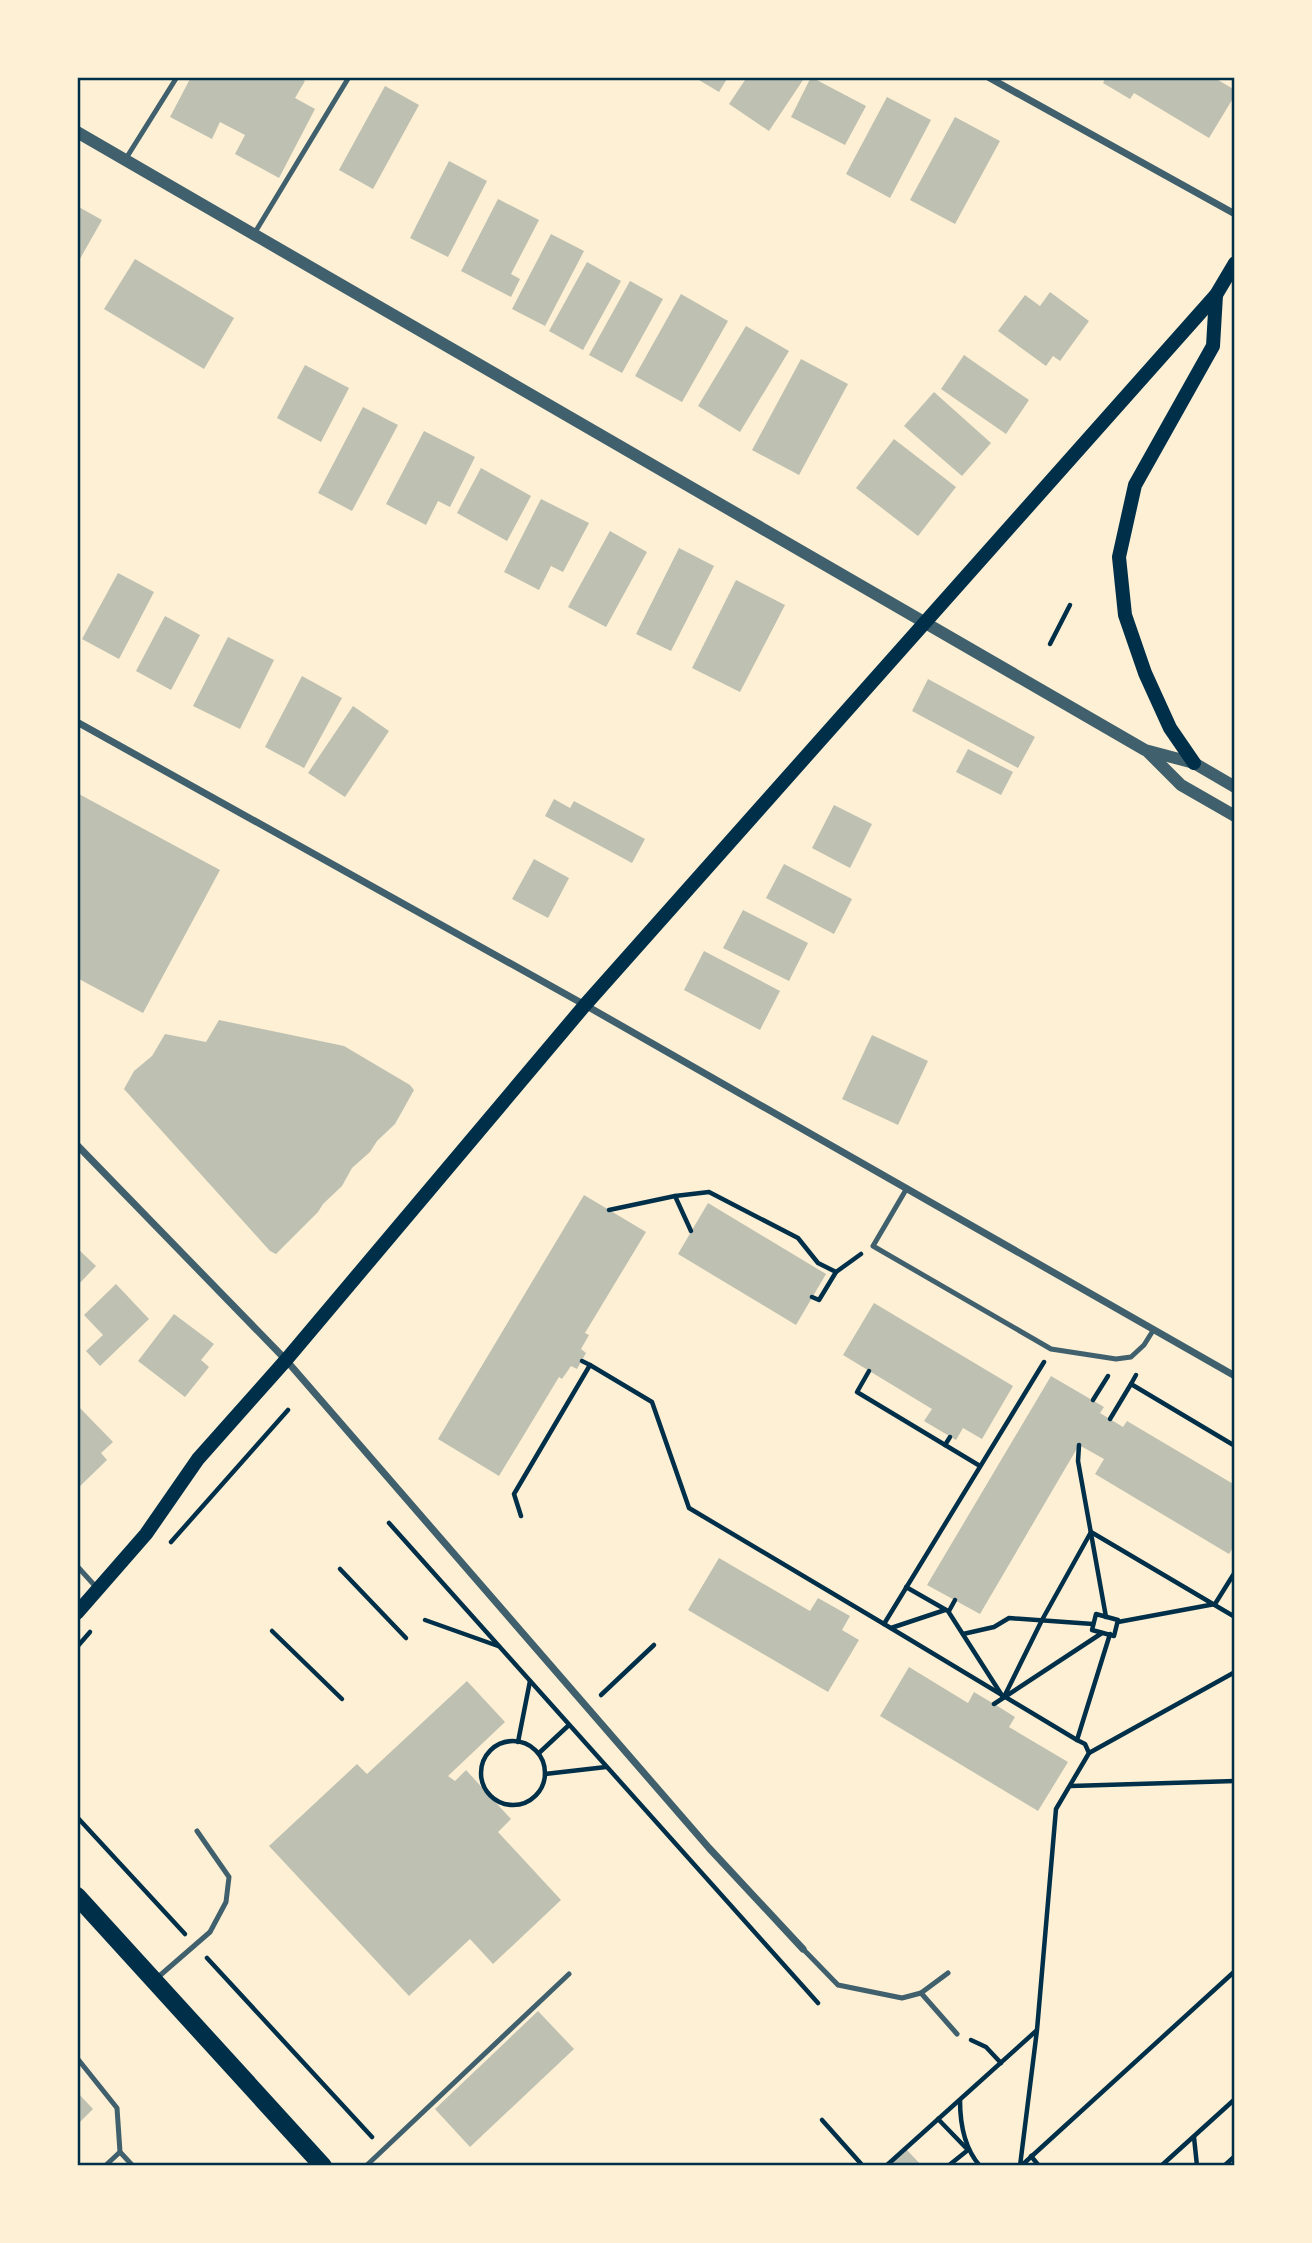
<svg xmlns="http://www.w3.org/2000/svg" width="1312" height="2243" font-family="Roboto,sans-serif">
	<style>
		.building { fill: #bec0b2 }
		.lines { fill: none; stroke-linecap: round; stroke-linejoin: round }
		.path { stroke: #003049; stroke-width: 4.5 }
		.service { stroke: #3f606c; stroke-width: 5 }
		.minor { stroke: #3f606c; stroke-width: 7 }
		.tertiary { stroke: #3f606c; stroke-width: 12 }
		.secondary { stroke: #003049; stroke-width: 14 }
		.primary { stroke: #003049; stroke-width: 18 }
		.neatline { fill: none; stroke: #003049; stroke-width: 2.5 }
	</style>
	<rect width="100%" height="100%" fill="#fdf0d5"/>
	<g class="building">
		<path d="M191 77H298L305 81 295 98 315 109 279 178 235 154 245 135 220 122 212 139 170 117Z"/>
		<path d="M694 77H728L719 92Z"/>
		<path d="M747 77H805L769 131 729 104Z"/>
		<path d="M811 77 866 106 845 145 791 117Z"/>
		<path d="M1106 77H1213L1235 90V95L1209 138 1134 93 1130 99 1103 83Z"/>
		<path d="M385 86 419 105 373 189 339 170Z"/>
		<path d="M887 97 931 120 890 198 846 174Z"/>
		<path d="M955 117 1000 141 955 224 910 200Z"/>
		<path d="M449 161 487 181 448 257 410 238Z"/>
		<path d="M498 199 539 220 511 274 520 279 511 297 461 271Z"/>
		<path d="M77 206 102 220 77 264Z"/>
		<path d="M551 234 584 251 545 326 512 309Z"/>
		<path d="M135 259 234 318 204 369 104 309Z"/>
		<path d="M587 262 621 281 583 350 549 331Z"/>
		<path d="M630 281 663 299 622 373 589 355Z"/>
		<path d="M1050 292 1089 321 1060 361 1053 356 1046 366 998 331 1025 295 1040 306Z"/>
		<path d="M681 294 728 321 682 402 635 376Z"/>
		<path d="M746 326 789 351 740 432 698 406Z"/>
		<path d="M964 355 1029 400 1006 434 941 389Z"/>
		<path d="M801 359 848 384 799 475 752 450Z"/>
		<path d="M305 365 349 388 321 442 277 418Z"/>
		<path d="M934 392 991 443 962 476 904 426Z"/>
		<path d="M363 407 398 425 352 511 318 493Z"/>
		<path d="M424 431 475 457 450 507 438 501 426 525 386 504Z"/>
		<path d="M894 439 956 487 918 536 856 488Z"/>
		<path d="M481 468 531 496 507 541 457 513Z"/>
		<path d="M541 499 589 523 563 572 551 566 539 590 504 572Z"/>
		<path d="M610 531 647 552 606 627 568 607Z"/>
		<path d="M679 548 714 566 671 651 636 634Z"/>
		<path d="M118 573 154 592 119 659 82 639Z"/>
		<path d="M736 580 785 605 740 692 692 668Z"/>
		<path d="M165 616 200 635 171 690 136 671Z"/>
		<path d="M228 637 274 660 240 729 193 706Z"/>
		<path d="M302 676 342 698 304 768 265 747Z"/>
		<path d="M928 679 1035 737 1018 768 912 711Z"/>
		<path d="M353 706 389 731 345 797 308 773Z"/>
		<path d="M968 749 1013 772 1001 795 956 772Z"/>
		<path d="M77 793 220 870 143 1013 77 978Z"/>
		<path d="M554 799 570 808 574 801 645 839 632 863 545 816Z"/>
		<path d="M834 805 872 824 850 868 812 848Z"/>
		<path d="M534 859 569 878 548 918 512 899Z"/>
		<path d="M784 864 852 899 834 934 766 898Z"/>
		<path d="M743 910 808 943 789 981 723 948Z"/>
		<path d="M704 951 780 991 760 1030 684 990Z"/>
		<path d="M219 1020 344 1046 410 1085 414 1090 395 1124 377 1141 370 1152 352 1168 342 1186 323 1204 318 1212 276 1254 270 1251 124 1089 134 1071 152 1056 165 1034 206 1042Z"/>
		<path d="M872 1035 928 1061 898 1125 842 1099Z"/>
		<path d="M584 1195 646 1232 585 1333 589 1335 581 1349 586 1353 577 1369 571 1366 562 1379 559 1377 499 1476 438 1439Z"/>
		<path d="M708 1203 826 1274 796 1325 678 1254Z"/>
		<path d="M77 1248 96 1266 77 1286Z"/>
		<path d="M116 1284 149 1319 100 1366 86 1351 103 1335 84 1315Z"/>
		<path d="M874 1303 1013 1386 982 1439 963 1428 956 1440 924 1421 932 1409 843 1355Z"/>
		<path d="M174 1314 214 1344 201 1360 209 1367 185 1397 138 1361Z"/>
		<path d="M1051 1376 1104 1407 1100 1413 1123 1427 1127 1421 1235 1485V1544L1229 1554 1095 1474 1104 1459 1079 1445 980 1614 927 1585Z"/>
		<path d="M80 1408 113 1442 101 1453 107 1460 77 1489V1411Z"/>
		<path d="M719 1558 810 1611 818 1598 850 1616 842 1630 859 1640 828 1692 688 1610Z"/>
		<path d="M909 1667 968 1703 974 1692 999 1707 1015 1717 1009 1727 1068 1762 1038 1811 880 1716Z"/>
		<path d="M467 1681 505 1722 448 1776 455 1781 466 1770 511 1819 498 1832 561 1900 493 1964 470 1939 409 1996 269 1846 357 1764 367 1774Z"/>
		<path d="M538 2011 574 2049 470 2147 435 2109Z"/>
		<path d="M77 2092 93 2109 77 2125Z"/>
		<path d="M906 2149 922 2166H888Z"/>
	</g>
	<g class="lines">
		<g class="path">
			<path d="M1050 644 1070 605"/>
			<path d="M675 1196 691 1231"/>
			<path d="M609 1210 675 1196 709 1192 798 1238 818 1263 836 1272 819 1300 812 1297"/>
			<path d="M836 1272 861 1254"/>
			<path d="M582 1361 590 1365"/>
			<path d="M869 1371 857 1392 980 1466"/>
			<path d="M1136 1375 1131 1384 1235 1446"/>
			<path d="M1093 1400 1108 1376"/>
			<path d="M1110 1419 1131 1384"/>
			<path d="M945 1445 950 1437"/>
			<path d="M1079 1445 1078 1461 1106 1617"/>
			<path d="M521 1516 514 1494 590 1365 652 1402 689 1508 884 1624 1044 1362"/>
			<path d="M389 1523 818 2003"/>
			<path d="M171 1542 288 1410"/>
			<path d="M340 1569 406 1638"/>
			<path d="M906 1587 948 1611 1003 1697"/>
			<path d="M949 1611 955 1600"/>
			<path d="M1096 1614 1118 1620 1114 1636 1092 1630Z"/>
			<path d="M425 1620 498 1646"/>
			<path d="M1118 1622 1215 1604 1235 1572"/>
			<path d="M884 1624 1077 1740"/>
			<path d="M891 1628 945 1610"/>
			<path d="M272 1631 342 1699"/>
			<path d="M963 1634 994 1627 1009 1618 1093 1624"/>
			<path d="M77 1647 90 1632"/>
			<path d="M601 1695 654 1645"/>
			<path d="M1004 1697 1042 1620 1091 1532 1235 1617"/>
			<path d="M994 1704 1102 1633"/>
			<circle cx="513" cy="1773" r="32"/>
			<path d="M518 1742 530 1681"/>
			<path d="M539 1753 569 1725"/>
			<path d="M1089 1753 1235 1672"/>
			<path d="M545 1774 606 1767"/>
			<path d="M1071 1786 1235 1781"/>
			<path d="M77 1817 185 1934"/>
			<path d="M207 1958 372 2137"/>
			<path d="M971 2040 986 2047 1001 2063"/>
			<path d="M960 2100C960 2124 964 2148 980 2166"/>
			<path d="M938 2119 968 2150 948 2166"/>
			<path d="M822 2120 863 2166"/>
			<path d="M1194 2137 1197 2166"/>
			<path d="M1031 2156 1039 2166"/>
			<path d="M886 2166 1036 2031"/>
			<path d="M1020 2166 1037 2030 1056 1809 1089 1753 1085 1744 1077 1740 1110 1634"/>
			<path d="M1021 2166 1235 1971"/>
			<path d="M1161 2166 1235 2099"/>
			<path d="M1224 2166 1235 2156"/>
		</g>
		<g class="service">
			<path d="M125 160 177 77"/>
			<path d="M254 234 349 77"/>
			<path d="M907 1188 873 1246 1051 1349 1116 1359 1131 1357 1144 1345 1154 1329"/>
			<path d="M77 1566 96 1587"/>
			<path d="M803 1949 838 1985 902 1998 921 1993 948 1973"/>
			<path d="M157 1978 210 1932 226 1902 229 1877 197 1831"/>
			<path d="M921 1993 957 2034"/>
			<path d="M77 2058 117 2108 120 2152 133 2166"/>
			<path d="M105 2166 120 2152"/>
			<path d="M366 2166 569 1974"/>
		</g>
		<g class="minor">
			<path d="M988 77 1235 214"/>
			<path d="M77 722 585 1005 1235 1376"/>
			<path d="M77 1145 286 1360 709 1848 803 1949"/>
		</g>
		<g class="tertiary">
			<path d="M77 132 1145 750 1194 763 1235 787"/>
			<path d="M1148 752 1181 785 1235 816"/>
		</g>
		<g class="secondary">
			<path d="M1194 763 1170 728 1145 673 1125 615 1119 557 1135 485 1213 346 1216 295"/>
			<path d="M77 1613 146 1534 198 1459 286 1360 585 1005 1216 295 1235 263"/>
		</g>
		<path class="primary" d="M77 1896 323 2166"/>
	</g>
	<rect width="1312" height="2243" fill="none" stroke="#fdf0d5" stroke-width="158"/>
	<rect x="79" y="79" width="1154" height="2085" class="neatline"/>
</svg>
